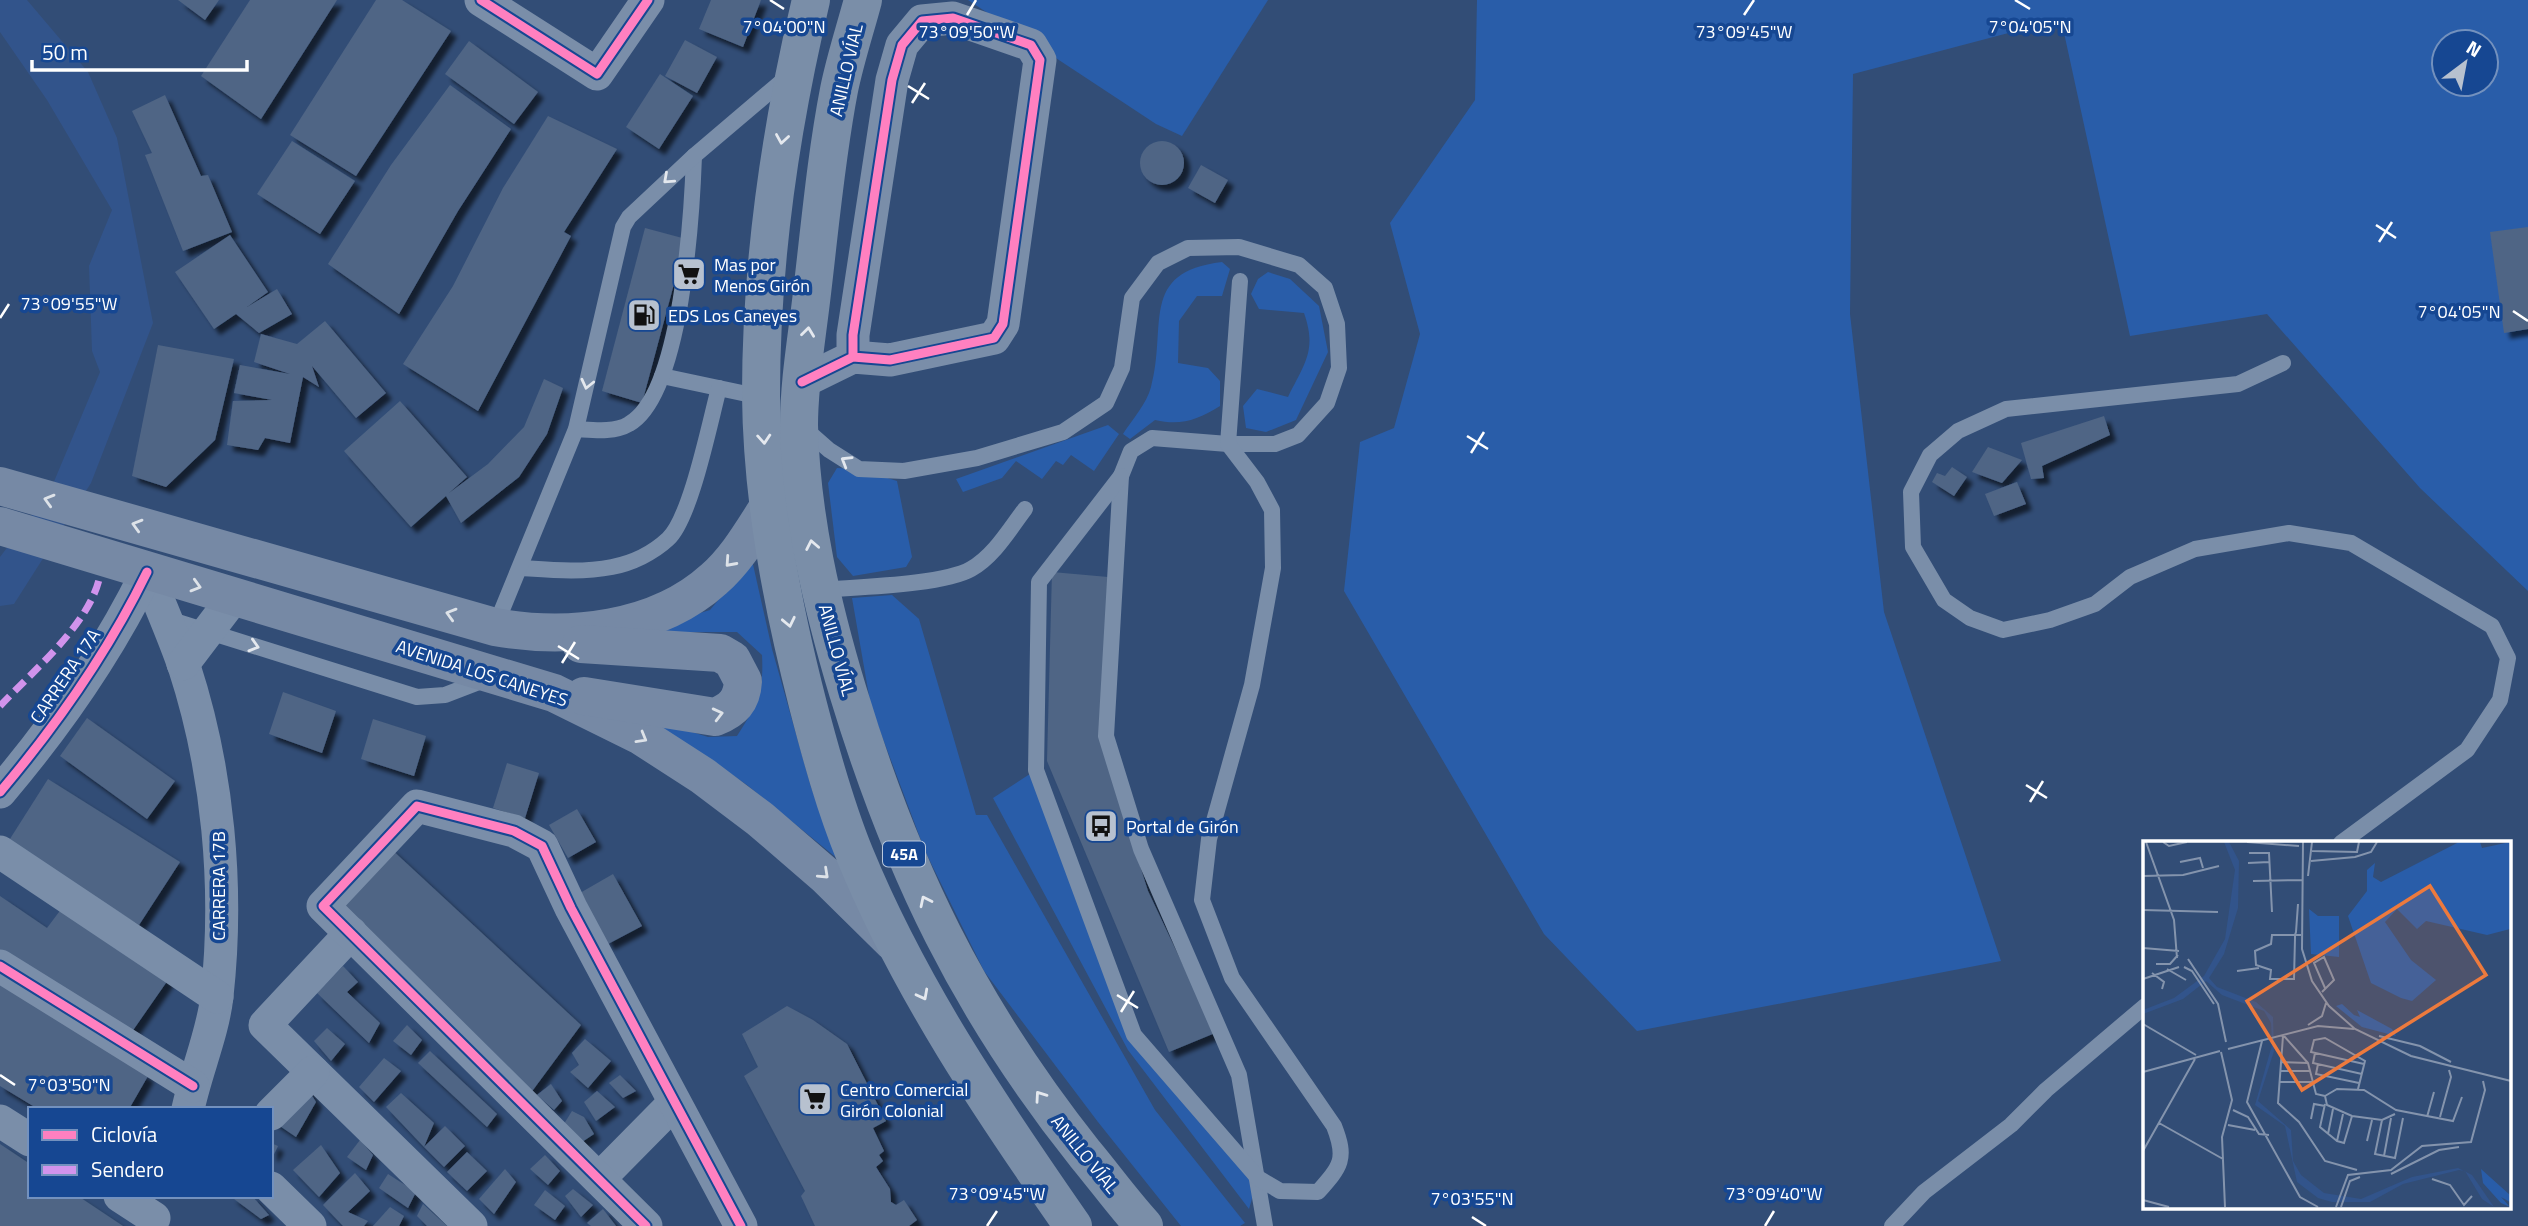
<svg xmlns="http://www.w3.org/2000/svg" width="2528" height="1226" font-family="'Titillium Web',sans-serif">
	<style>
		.green { fill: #295da9; fill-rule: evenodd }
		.water { fill: #32548b }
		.building { fill: #4f6585; filter: url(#shadow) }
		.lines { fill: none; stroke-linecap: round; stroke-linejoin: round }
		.service { stroke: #7a8ea9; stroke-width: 16 }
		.minor { stroke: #7a8ea9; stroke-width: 33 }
		.secondary { stroke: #7689a5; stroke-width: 38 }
		.trunk { stroke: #7a8ea8; stroke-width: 38 }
		.quiet { stroke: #d193ec; stroke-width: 7; stroke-dasharray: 14 7; stroke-linecap: butt }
		.cycleway-casing { stroke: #164792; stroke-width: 13 }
		.cycleway { stroke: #ff80c0; stroke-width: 9 }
		.oneway { stroke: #e4e8ee }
		.oneway2 { stroke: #dde2e8 }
		.ticks { fill: none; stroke: #fff; stroke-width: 2.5 }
		.labels { text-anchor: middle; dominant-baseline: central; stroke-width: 7; stroke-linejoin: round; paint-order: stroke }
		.shield { fill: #164792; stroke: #b9c8de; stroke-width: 2 }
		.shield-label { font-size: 16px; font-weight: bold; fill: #fff }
		.street-label { font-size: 18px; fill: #fff; stroke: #164792 }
		.poi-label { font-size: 18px; fill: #fff; stroke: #164792; text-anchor: start }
		.inset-road { fill: none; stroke: #8494ad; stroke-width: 2 }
		.view { fill: #ed7a3d; fill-opacity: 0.15; stroke: #ed7a3d; stroke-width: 3.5 }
		.inset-edge { fill: none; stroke: #fff; stroke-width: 3.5 }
		.ticks-label { font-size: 18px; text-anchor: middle; fill: #fff; stroke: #164792; stroke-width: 7; stroke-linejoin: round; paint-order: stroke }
	</style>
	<defs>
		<filter id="shadow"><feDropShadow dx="6" dy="6" stdDeviation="2" flood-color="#0009"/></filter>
	</defs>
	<rect width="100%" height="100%" fill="#324d76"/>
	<g class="green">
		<path d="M968 0H1268L1182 136 1156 124Z"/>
		<path d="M1477 0H2528V591L2420 488 2267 314 2130 336 2061 19 1853 74 1850 314 1884 612 2001 961 1637 1031 1544 934 1344 591 1360 442 1394 428 1420 334 1390 223 1475 100ZM2444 42H2486V84H2444Z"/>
		<path d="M1222 262 1230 269 1222 296H1197L1179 321 1178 363 1208 368 1220 381V406C1197 420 1181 426 1155 420L1130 439 1123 434C1132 420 1147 403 1151 387 1168 326 1138 272 1222 262Z"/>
		<path d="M1268 272 1290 279 1319 306 1328 352 1296 420 1266 432 1246 428 1243 406 1257 389 1288 397C1305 363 1317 350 1304 313L1259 309 1251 294 1258 279Z"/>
		<path d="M1108 425 1119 434 1094 471 1071 455 1063 465 1056 461 1042 479 1016 461 1002 478 963 492 956 479Z"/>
		<path d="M837 468 859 469 897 481 912 557 906 567 853 576 837 557 828 483Z"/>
		<path d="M752 560 772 649 811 787 838 859 747 785 702 754 612 707 708 737 737 736C757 705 764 693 762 655L737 632H637L710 610Z"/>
		<path d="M892 595 919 619 976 815H987L1155 1110 1245 1223 1240 1226H1181L1098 1122 984 971 925 851 871 707 852 598Z"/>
		<path d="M1036 770 1134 1035 1258 1178 1249 1209 1128 1050 993 798Z"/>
	</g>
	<path class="water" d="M0 0H27L88 72 117 138 153 323 91 483 14 604 0 606V557L50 491 100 372 92 351 89 266 112 210 47 100 0 32Z"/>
	<g class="building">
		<path d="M178 0H219L205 20Z"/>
		<path d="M250 0H337L261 119 201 76Z"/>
		<path d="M376 0H402L451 31 356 176 290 135Z"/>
		<path d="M711 0H761L743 47 699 29Z"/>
		<path d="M685 40 717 57 697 93 665 76Z"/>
		<path d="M469 41 538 92 514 124 445 74Z"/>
		<path d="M660 74 693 96 659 149 626 127Z"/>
		<path d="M450 85 511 129 458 211 399 314 328 264 391 165Z"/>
		<path d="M165 95 201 176 208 175 232 232 183 251 145 155 152 153 132 111Z"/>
		<path d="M548 116 617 149 564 232 571 236 478 411 403 364 453 286 503 188Z"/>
		<circle cx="1162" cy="163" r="22"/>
		<path d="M292 141 355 181 320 234 257 194Z"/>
		<path d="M1201 165 1228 180 1215 203 1188 188Z"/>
		<path d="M2528 227V329L2504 333 2490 232Z"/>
		<path d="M645 228 686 239 642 403 602 391Z"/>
		<path d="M230 235 268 292 247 307 277 289 292 314 259 333 236 314 214 329 175 272Z"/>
		<path d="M325 321 386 393 356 418 312 366 319 387 303 377 290 443 265 438 258 450 227 445 233 401 272 400 234 393 240 365 290 374 254 362 261 334 297 344Z"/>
		<path d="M158 345 234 359 215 440 166 487 132 476Z"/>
		<path d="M544 379 563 388 547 434 519 477 461 523 446 496 411 527 344 451 400 401 467 477 449 493 488 464 524 427Z"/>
		<path d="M2104 416 2110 435 2042 466 2044 478 2031 479 2021 443Z"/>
		<path d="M1988 447 2022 460 2002 483 1972 472Z"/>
		<path d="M1952 467 1967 477 1954 496 1932 482 1937 473 1945 476Z"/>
		<path d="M2017 482 2026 504 1994 516 1985 494Z"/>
		<path d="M1052 572 1108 577 1099 737 1148 891 1215 1033 1169 1052 1047 761Z"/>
		<path d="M283 692 336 711 322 753 269 734Z"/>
		<path d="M87 718 175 781 147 819 60 756Z"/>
		<path d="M373 719 426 736 414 776 361 759Z"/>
		<path d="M507 763 539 773 525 818 493 808Z"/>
		<path d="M48 779 180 862 139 925 8 842Z"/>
		<path d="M577 809 596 842 568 858 549 825Z"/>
		<path d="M389 847 581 1025 530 1094 338 901Z"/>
		<path d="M613 874 642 926 608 944 580 893Z"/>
		<path d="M0 896 47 928 65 904 168 980 129 1036 0 959Z"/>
		<path d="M343 966 358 982 347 992 380 1023 369 1043 317 993Z"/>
		<path d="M0 983 148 1076 129 1109H38L0 1086Z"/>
		<path d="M787 1006 813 1020 847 1044 886 1121 873 1128 884 1151 879 1155 883 1161 876 1167 890 1189 891 1202 896 1205 904 1200 917 1220 909 1226H815L801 1196 805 1191 744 1076 758 1067 742 1034Z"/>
		<path d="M407 1025 422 1040 411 1055 393 1041Z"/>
		<path d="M327 1028 345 1044 331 1061 314 1041Z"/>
		<path d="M585 1039 611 1061 588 1088 570 1072 579 1065 572 1053Z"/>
		<path d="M430 1051 497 1114 487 1127 418 1063Z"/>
		<path d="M384 1058 401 1071 374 1102 359 1087Z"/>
		<path d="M620 1075 636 1091 623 1098 609 1083Z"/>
		<path d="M304 1083 316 1102 296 1137 271 1120Z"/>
		<path d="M551 1084 562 1101 554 1110 537 1095Z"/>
		<path d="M597 1091 615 1107 596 1121 584 1102Z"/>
		<path d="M401 1093 434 1123 424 1147 445 1126 465 1146 444 1167 424 1147 386 1107Z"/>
		<path d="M572 1111 584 1117 594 1134 579 1144 562 1127Z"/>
		<path d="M360 1140 373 1155 366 1170 347 1157Z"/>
		<path d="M271 1143 278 1146 273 1156 271 1155Z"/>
		<path d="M0 1144 30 1164V1196H78L123 1226H0Z"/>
		<path d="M321 1145 340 1173 319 1197 293 1170Z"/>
		<path d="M467 1152 487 1171 467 1191 447 1172Z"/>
		<path d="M545 1155 560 1171 548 1185 530 1169Z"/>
		<path d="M505 1169 516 1182 494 1214 479 1199Z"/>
		<path d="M355 1173 370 1191 348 1212 368 1221 364 1226H343L323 1205Z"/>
		<path d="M388 1174 416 1192 408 1208 379 1188Z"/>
		<path d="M573 1189 593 1205 581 1217 565 1196Z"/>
		<path d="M545 1190 565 1206 555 1220 534 1205Z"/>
		<path d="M230 1196H252L269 1215 261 1219Z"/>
		<path d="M423 1204 447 1226H427L417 1216Z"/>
		<path d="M390 1207 404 1216 399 1226H373Z"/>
		<path d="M603 1209 616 1226H591L587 1223Z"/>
	</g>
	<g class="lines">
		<g class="service">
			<path d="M2283 363 2238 384 2006 409 1958 431 1930 455 1911 492 1913 547 1944 600 1970 618 2003 630 2050 620 2095 604 2130 577 2195 549 2289 533 2351 543 2492 626 2508 658 2500 700 2467 750 2341 843"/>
			<path d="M662 376 761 397"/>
			<path d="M804 428 829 450 859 469 904 471 977 458 1063 432 1106 403 1122 368 1132 298 1158 263 1188 248 1239 247 1299 265 1325 288 1337 324 1339 368 1327 403 1298 435 1275 444H1228L1152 438 1131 451 1121 476 1106 736 1141 849 1239 1075 1265 1226"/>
			<path d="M576 429C593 430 614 433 629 424 682 394 692 213 694 156"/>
			<path d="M1121 476 1039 582 1036 770 1134 1035 1258 1178 1280 1191 1318 1192C1341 1166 1347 1159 1334 1126L1232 978 1202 900 1209 839 1252 685 1273 568 1272 510 1257 482 1228 444 1240 281"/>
			<path d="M521 568C551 570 582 573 612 567 632 563 653 553 668 539 691 518 710 421 719 388"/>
			<path d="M821 590C856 587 943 585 971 569 994 556 1009 530 1025 509"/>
			<path d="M168 619 417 697 445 695 484 680"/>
			<path d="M495 627 576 429 623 227 629 217 694 156 787 77"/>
			<path d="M1892 1226 1924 1192 2011 1125 2046 1090 2145 1006"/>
		</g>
		<g class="minor">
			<path d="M481 0 597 74 648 0"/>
			<path d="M802 382 853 357 890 360 994 338 1003 324 1040 60 1031 45 953 18 922 21 902 45 892 80 853 335V357"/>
			<path d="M147 572C159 603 173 634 184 666 218 770 229 887 217 996 213 1033 196 1071 188 1109"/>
			<path d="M183 664 234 597"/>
			<path d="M0 792C56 726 109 650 147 572"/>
			<path d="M0 852 217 997"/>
			<path d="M351 933 265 1025 471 1226"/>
			<path d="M0 966 193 1086"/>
			<path d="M271 1114 313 1072"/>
			<path d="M0 1121 30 1140"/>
			<path d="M599 1179 674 1103"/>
			<path d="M271 1188 310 1226"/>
			<path d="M120 1196 154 1218"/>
			<path d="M646 1226 323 906 417 806 514 831 542 846 571 908 741 1226"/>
		</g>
		<g class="secondary">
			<path d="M0 486 495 627C568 640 657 631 714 579 737 559 752 532 769 506"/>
			<path d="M0 526 554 693 641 736 703 776 760 819 825 875 893 942"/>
			<path d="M581 644 720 653 732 660 743 681C742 701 733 710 715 717L584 696"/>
		</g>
		<g class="trunk">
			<path d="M811 0C780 130 761 261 761 395 762 500 782 604 808 705 821 755 835 806 855 855 910 989 991 1108 1073 1226"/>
			<path d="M863 0C855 30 845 60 839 90 826 157 820 226 812 293 807 337 799 381 799 425 801 516 822 606 848 692 902 870 969 1008 1085 1154 1105 1178 1123 1203 1144 1226"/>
		</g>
		<path class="quiet" d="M0 706C33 671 91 623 100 575"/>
		<g class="cycleway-casing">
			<g id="cycleway">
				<path d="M481 0 597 74 648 0"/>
				<path d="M802 382 853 357 890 360 994 338 1003 324 1040 60 1031 45 953 18 922 21 902 45 892 80 853 335V357"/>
				<path d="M0 792C56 726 109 650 147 572"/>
				<path d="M0 966 193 1086"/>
				<path d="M646 1226 323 906 417 806 514 831 542 846 571 908 741 1226"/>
			</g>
		</g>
		<use href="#cycleway" class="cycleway"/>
	</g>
	<defs><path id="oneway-chevron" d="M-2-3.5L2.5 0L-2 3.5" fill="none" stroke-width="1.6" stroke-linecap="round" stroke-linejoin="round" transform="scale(1.75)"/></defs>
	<g class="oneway">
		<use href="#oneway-chevron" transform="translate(782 139) rotate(99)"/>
		<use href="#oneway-chevron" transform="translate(668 179) rotate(138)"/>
		<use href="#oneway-chevron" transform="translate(808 332) rotate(-83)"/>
		<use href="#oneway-chevron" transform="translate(587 384) rotate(103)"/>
		<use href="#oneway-chevron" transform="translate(764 439) rotate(86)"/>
		<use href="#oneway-chevron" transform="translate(846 461) rotate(-149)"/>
		<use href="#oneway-chevron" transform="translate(812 545) rotate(-101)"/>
		<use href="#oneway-chevron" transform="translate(789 622) rotate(78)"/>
		<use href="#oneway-chevron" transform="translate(254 646) rotate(17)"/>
		<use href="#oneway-chevron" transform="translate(925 901) rotate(-116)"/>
		<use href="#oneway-chevron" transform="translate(923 995) rotate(62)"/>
		<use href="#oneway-chevron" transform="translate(1040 1096) rotate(-125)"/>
	</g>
	<g class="oneway2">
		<use href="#oneway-chevron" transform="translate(49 500) rotate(-164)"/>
		<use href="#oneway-chevron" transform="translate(137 525) rotate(-164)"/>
		<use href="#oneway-chevron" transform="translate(730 562) rotate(132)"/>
		<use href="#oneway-chevron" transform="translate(196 586) rotate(16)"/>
		<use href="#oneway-chevron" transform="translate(451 614) rotate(-164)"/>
		<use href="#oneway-chevron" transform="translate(718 714) rotate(-14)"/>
		<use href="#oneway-chevron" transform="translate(642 738) rotate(30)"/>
		<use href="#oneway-chevron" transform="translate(824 874) rotate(43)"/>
	</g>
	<path class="ticks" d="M770 0 784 9M2015 0 2030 9M967 15 976 0M1744 15 1754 0M908 86 929 99M912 103 925 83M2376 225 2396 238M2379 242 2392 222M2513 311 2528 321M0 318 9 304M1467 436 1488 449M1471 453 1484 432M558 646 579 659M562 663 575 642M2026 785 2047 798M2030 802 2043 781M1117 995 1138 1008M1121 1012 1134 991M0 1075 15 1085M1472 1217 1486 1226M987 1226 997 1211M1765 1226 1774 1211"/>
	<defs>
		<g id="supermarket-square" transform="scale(1.75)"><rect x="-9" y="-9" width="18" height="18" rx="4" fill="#b7c1cf" stroke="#164792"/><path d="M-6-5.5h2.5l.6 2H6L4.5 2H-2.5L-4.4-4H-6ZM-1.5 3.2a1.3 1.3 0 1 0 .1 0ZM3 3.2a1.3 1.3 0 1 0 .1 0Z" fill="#111"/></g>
		<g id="fuel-square" transform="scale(1.75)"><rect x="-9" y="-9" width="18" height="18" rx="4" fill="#b7c1cf" stroke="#164792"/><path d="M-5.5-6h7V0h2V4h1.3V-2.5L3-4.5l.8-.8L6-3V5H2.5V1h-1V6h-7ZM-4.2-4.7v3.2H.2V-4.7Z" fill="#111"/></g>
		<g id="bus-square" transform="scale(1.75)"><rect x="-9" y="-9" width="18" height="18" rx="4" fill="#b7c1cf" stroke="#164792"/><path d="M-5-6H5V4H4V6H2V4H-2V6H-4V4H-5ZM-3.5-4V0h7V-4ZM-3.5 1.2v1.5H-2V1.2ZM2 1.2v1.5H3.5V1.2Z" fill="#111"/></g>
	</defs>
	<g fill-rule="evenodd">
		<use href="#supermarket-square" x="689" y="274"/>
		<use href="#fuel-square" x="644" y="315"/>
		<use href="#bus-square" x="1101" y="826"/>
		<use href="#supermarket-square" x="815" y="1099"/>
	</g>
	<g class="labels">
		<rect class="shield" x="883" y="841.5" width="42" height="25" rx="5"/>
		<g class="shield-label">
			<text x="904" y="854">45A</text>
		</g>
		<g class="street-label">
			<text transform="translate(846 70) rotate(-77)">ANILLO VÍAL</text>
			<text transform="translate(837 650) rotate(75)">ANILLO VÍAL</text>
			<text transform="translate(482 673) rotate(18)">AVENIDA LOS CANEYES</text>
			<text transform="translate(65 676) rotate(-56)">CARRERA 17A</text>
			<text transform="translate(218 886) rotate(-90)">CARRERA 17B</text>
			<text transform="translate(1085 1154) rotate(51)">ANILLO VÍAL</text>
		</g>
		<g class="poi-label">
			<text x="714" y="264">Mas por<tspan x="714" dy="21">Menos Girón</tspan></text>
			<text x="668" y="315">EDS Los Caneyes</text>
			<text x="1126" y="826">Portal de Girón</text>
			<text x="840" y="1089">Centro Comercial<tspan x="840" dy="21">Girón Colonial</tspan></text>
		</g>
	</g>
	<g transform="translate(2143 841)">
		<rect width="368" height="368" fill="#324d76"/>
		<path d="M316 1H337L339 7 367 1V88L344 94 283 80 274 88 254 68 242 81 268 119 293 139 269 160 258 157 228 142 205 75 224 50V29L232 22 230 36 238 41ZM166 68 175 75H196V116L168 113ZM199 163 211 174 217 176 214 169 249 188 253 195 219 186 193 165ZM338 328 367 354V361L358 356 367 366 358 362 340 342Z" fill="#295da9"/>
		<path d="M81 1H86L96 20 95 67 81 113 66 137 74 146 113 161 130 176 131 210 115 260 148 289 150 320 158 334 181 352 218 358 269 336 315 327 329 334 351 366 339 358 322 330 316 329 260 343 227 361H189L175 357 154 341 142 285 112 264 129 204 128 182 121 170 79 154 63 140 40 158 0 173V169L31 157 61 135 82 98 92 29Z" fill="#32548b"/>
		<path class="inset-road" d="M3 1 31 79 34 117M20 1 26 5 44 1M104 1 156 5M160 1 159 108 169 140 186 165 212 188 268 215 368 240M169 10 214 11 216 1M106 12H126L129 71M168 20 212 16 228 11 234 1M37 21 57 17 60 27M105 22 126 21M0 35 40 34 76 25M165 35 169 1M110 40 159 39M155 63 153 91 152 94V97L151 138H127L128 129 113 124 112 110 128 103 129 94H158M0 69 75 71M0 107 36 110M45 118 75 163 83 201M13 123H27L35 114M41 126 49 130 71 163M24 128 43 139M94 130 116 127M9 132 21 141 19 148M0 138 36 126M179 151 191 139 181 116 171 122 182 147M0 183 53 214M165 184 179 175 183 162M140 195 135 262 156 281 182 320 214 329M141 195 165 222 173 253 182 255M236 195 277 205 308 221M119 200 104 261 157 356 175 366M85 208 175 185 211 188M78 211 89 259 79 296 82 366M172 212 170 222 219 233M139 221 165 222M175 223 173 233 216 242M138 230H167M0 231 77 210M137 241H170M215 248 222 220 182 197 171 199 168 211 221 223M182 255 194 248 221 249 253 269 310 280 319 256M182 255 184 264 209 275 239 279 252 273M182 263 177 286 194 300M90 269 105 276 116 293 126 294M200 273 194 300 201 302 209 275M284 276 291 251M297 276 308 236 306 229M168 278 171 263 182 265M239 279 232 313 252 317 260 277M16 282 80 318M85 284 112 289M185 293 190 268M224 300 229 279M0 310 52 218M241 315 248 277M248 333 296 309 316 306M289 338 307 344 321 364 329 355M0 359 26 366M193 366 205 334 248 329 279 305 328 301 342 249 340 240M198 366 207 340 217 336"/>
		<path class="view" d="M287 45 343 134 159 249 104 160Z"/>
		<rect width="368" height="368" class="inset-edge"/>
	</g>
	<g class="ticks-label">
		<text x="784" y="33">7°04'00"N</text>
		<text x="2030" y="33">7°04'05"N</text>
		<text x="1744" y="38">73°09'45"W</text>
		<text x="967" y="38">73°09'50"W</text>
		<text x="69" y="310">73°09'55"W</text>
		<text x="2459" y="318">7°04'05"N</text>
		<text x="69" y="1091">7°03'50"N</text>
		<text x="997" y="1200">73°09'45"W</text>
		<text x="1774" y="1200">73°09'40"W</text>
		<text x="1472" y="1205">7°03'55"N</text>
	</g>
	<rect x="28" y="1107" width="245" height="91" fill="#164792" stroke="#7391be" stroke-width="2"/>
	<rect x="42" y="1130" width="35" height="10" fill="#ff80c0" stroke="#7391be" stroke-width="2"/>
	<text x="91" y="1142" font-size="21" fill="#ffffff">Ciclovía</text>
	<rect x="42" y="1165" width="35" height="10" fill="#d193ec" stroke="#7391be" stroke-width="2"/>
	<text x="91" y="1177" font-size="21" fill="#ffffff">Sendero</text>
	<g transform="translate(2465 63) rotate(32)"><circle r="33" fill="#164792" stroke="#7391be" stroke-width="2"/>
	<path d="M0-5L12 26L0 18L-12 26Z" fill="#b7c1cf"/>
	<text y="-10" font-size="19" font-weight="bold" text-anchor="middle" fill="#ffffff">N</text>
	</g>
	<path d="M32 60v10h215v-10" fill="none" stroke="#ffffff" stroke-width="3.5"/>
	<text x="42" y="60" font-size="21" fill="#ffffff" stroke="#164792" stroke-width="5" paint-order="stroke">50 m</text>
</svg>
